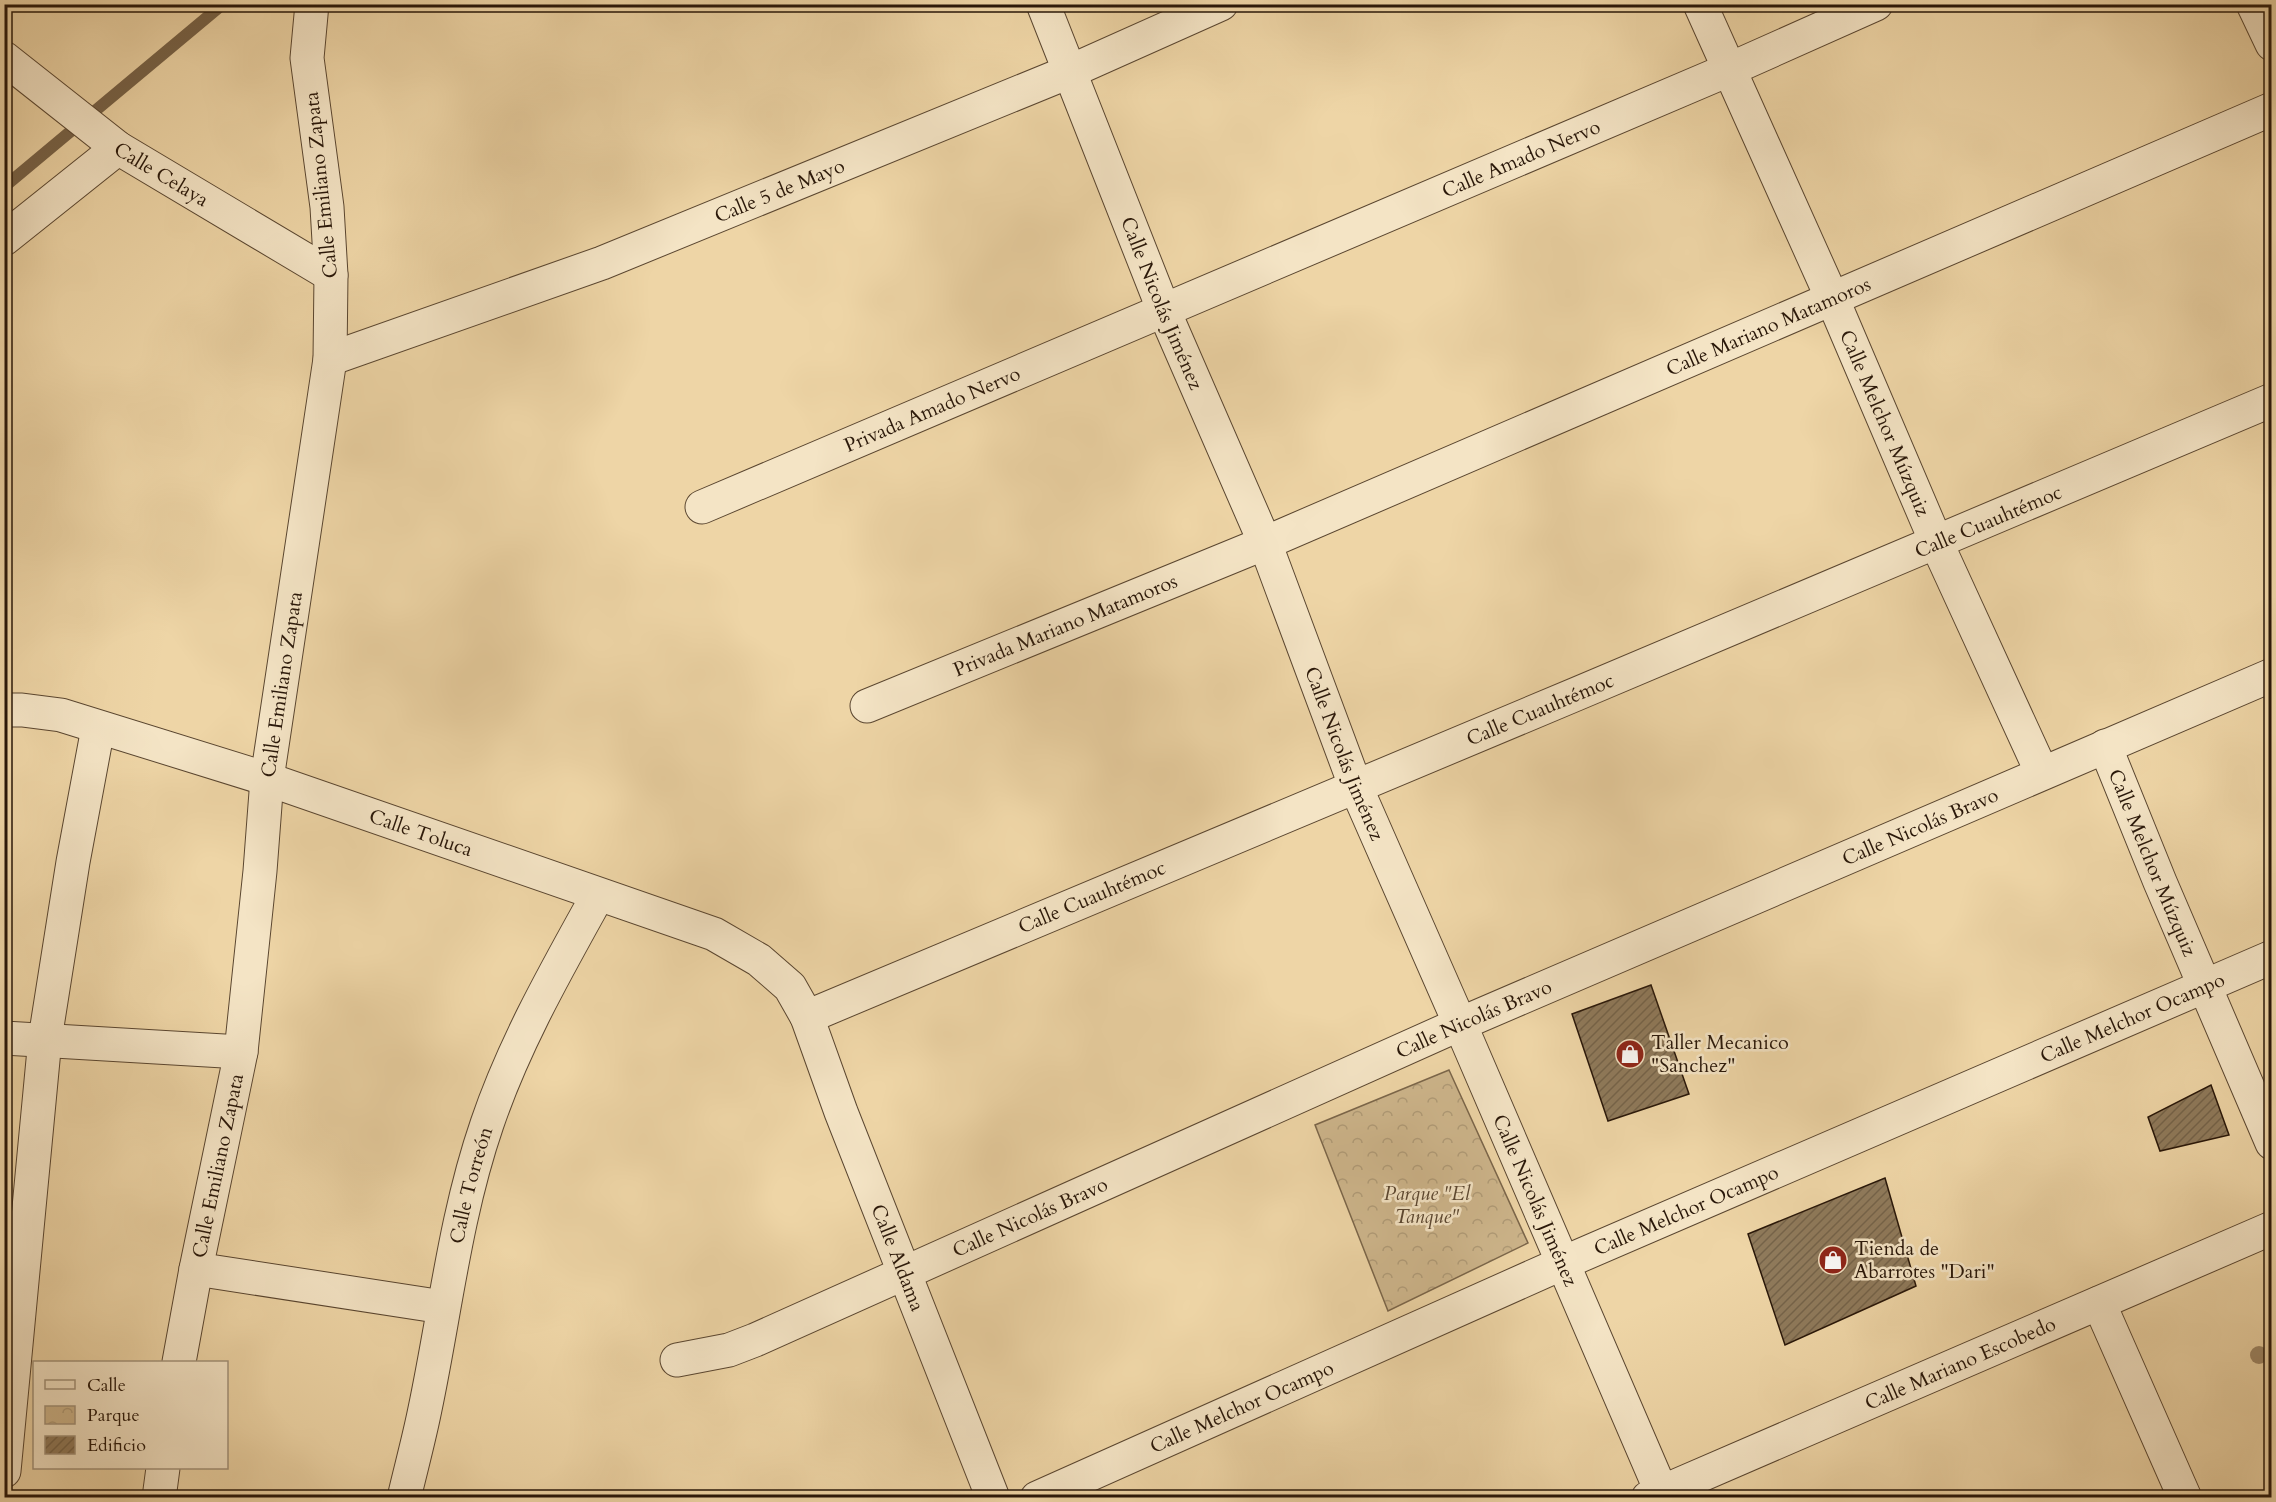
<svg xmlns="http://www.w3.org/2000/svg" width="2276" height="1502" font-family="Cardo,serif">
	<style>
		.park { fill: url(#park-crowns); stroke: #7b664a; stroke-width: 1.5 }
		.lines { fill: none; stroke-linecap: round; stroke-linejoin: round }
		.stream { stroke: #776247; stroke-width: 12 }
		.building { fill: url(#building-hatch); stroke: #291709; stroke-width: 1.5 }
		.minor-casing { stroke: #5a4630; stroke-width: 35 }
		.minor { stroke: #f4e4c5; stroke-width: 33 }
		.tree { fill: #9d8665 }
		.labels { text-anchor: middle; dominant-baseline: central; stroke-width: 5; stroke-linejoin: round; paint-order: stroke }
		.street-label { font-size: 20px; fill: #291709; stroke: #f4e4c5 }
		.poi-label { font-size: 20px; fill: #291709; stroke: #f4e4c5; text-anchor: start }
		.park-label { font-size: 20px; font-style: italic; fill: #5a4630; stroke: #f4e4c5 }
	</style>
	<defs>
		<pattern id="park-crowns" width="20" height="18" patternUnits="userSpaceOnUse" patternTransform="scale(1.5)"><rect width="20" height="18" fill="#cdb58b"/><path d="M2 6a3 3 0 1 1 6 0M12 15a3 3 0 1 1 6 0" fill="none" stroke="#b09b77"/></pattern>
		<pattern id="building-hatch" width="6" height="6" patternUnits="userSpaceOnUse" patternTransform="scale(1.5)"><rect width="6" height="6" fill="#8f7a5b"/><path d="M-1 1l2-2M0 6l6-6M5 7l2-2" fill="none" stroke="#756349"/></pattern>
	</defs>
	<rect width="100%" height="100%" fill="#eed5a6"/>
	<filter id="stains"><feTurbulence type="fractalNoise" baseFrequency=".00333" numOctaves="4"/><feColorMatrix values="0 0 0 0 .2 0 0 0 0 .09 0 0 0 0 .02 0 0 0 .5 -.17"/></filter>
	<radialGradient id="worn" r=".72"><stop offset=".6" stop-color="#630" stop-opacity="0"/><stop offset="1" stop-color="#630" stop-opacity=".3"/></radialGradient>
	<path class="park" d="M1449 1070 1528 1243 1388 1311 1315 1125Z"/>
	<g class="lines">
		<path class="stream" d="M4 187 223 4"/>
	</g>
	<g class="building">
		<path d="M1651 985 1689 1094 1608 1121 1572 1014Z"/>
		<path d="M2211 1085 2229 1135 2160 1151 2148 1117Z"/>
		<path d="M1885 1178 1916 1286 1785 1345 1748 1234Z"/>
	</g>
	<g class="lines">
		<g class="minor-casing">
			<g id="minor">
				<path id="s1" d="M1043 4 1164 311 1265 543 1355 785 1460 1024 1664 1498"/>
				<path id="s2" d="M1700 4 1832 298 1937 544 2042 773"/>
				<path d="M2253 4 2272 44"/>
				<path id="s3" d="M4 58 118 148 331 275"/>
				<path d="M4 239 118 148"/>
				<path id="s4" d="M330 359 602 263 1071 71 1221 4"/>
				<path id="s5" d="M702 507 1728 70 1876 4"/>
				<path id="s6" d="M867 706 1265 543 2272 109"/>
				<path id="s7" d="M4 710H22L61 715 267 779 714 934 759 960 790 987 807 1017 841 1112 993 1498"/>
				<path id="s8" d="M2105 746 2160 882 2272 1143"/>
				<path id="s9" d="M807 1017C1295 809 1785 610 2272 400"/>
				<path d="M4 1038 241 1052"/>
				<path d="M196 1269 443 1307"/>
				<path d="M2099 1303 2185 1498"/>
				<path id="s10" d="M677 1360 729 1350 755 1340 1460 1024 2272 675"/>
				<path id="s11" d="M179 1362 196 1269 241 1052 260 871 267 779 330 359 331 275 327 207 307 58 312 4"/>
				<path d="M4 1471 45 1039 73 862 98 728"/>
				<path d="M159 1498 163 1468"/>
				<path id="s12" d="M404 1498C411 1468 419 1439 425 1409 445 1314 455 1217 487 1124 514 1044 557 969 598 895"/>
				<path id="s13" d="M1037 1498 1563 1263 2272 957"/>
				<path id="s14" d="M1648 1498 2272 1228"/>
			</g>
		</g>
		<use href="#minor" class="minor"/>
	</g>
	<circle class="tree" cx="2259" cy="1355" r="9"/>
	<defs>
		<g id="shop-disc" transform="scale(1.5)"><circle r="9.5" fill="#8f2418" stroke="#f4e4c5"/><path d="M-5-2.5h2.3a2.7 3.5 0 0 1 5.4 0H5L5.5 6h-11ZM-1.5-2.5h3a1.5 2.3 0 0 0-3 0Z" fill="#fff"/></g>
	</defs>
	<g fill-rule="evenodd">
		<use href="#shop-disc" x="1630" y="1054"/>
		<use href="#shop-disc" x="1833" y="1260"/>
	</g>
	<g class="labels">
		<g class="street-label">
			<text stroke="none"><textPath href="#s5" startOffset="890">Calle Amado Nervo</textPath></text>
			<text stroke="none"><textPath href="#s3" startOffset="196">Calle Celaya</textPath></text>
			<text transform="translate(321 185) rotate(-96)">Calle Emiliano Zapata</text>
			<text stroke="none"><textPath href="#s4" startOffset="480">Calle 5 de Mayo</textPath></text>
			<text stroke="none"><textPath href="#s1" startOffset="322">Calle Nicolás Jiménez</textPath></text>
			<text stroke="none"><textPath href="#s6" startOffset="978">Calle Mariano Matamoros</textPath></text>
			<text stroke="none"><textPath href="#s5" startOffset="250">Privada Amado Nervo</textPath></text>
			<text stroke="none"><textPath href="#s2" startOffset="458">Calle Melchor Múzquiz</textPath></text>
			<text stroke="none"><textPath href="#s9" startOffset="1281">Calle Cuauhtémoc</textPath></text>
			<text stroke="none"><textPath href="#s6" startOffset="214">Privada Mariano Matamoros</textPath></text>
			<text stroke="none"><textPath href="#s11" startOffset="686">Calle Emiliano Zapata</textPath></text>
			<text stroke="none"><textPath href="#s9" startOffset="795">Calle Cuauhtémoc</textPath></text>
			<text stroke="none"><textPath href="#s1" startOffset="808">Calle Nicolás Jiménez</textPath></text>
			<text stroke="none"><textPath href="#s10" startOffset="1354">Calle Nicolás Bravo</textPath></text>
			<text stroke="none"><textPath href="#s7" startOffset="436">Calle Toluca</textPath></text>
			<text stroke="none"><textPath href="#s8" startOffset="126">Calle Melchor Múzquiz</textPath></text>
			<text stroke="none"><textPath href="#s9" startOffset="309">Calle Cuauhtémoc</textPath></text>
			<text stroke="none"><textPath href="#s13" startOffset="1196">Calle Melchor Ocampo</textPath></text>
			<text stroke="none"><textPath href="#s10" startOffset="868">Calle Nicolás Bravo</textPath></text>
			<text stroke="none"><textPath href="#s11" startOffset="200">Calle Emiliano Zapata</textPath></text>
			<text stroke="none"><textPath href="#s12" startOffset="320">Calle Torreón</textPath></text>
			<text stroke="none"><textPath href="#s1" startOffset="1294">Calle Nicolás Jiménez</textPath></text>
			<text stroke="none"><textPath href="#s13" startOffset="710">Calle Melchor Ocampo</textPath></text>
			<text stroke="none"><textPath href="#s10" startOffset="382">Calle Nicolás Bravo</textPath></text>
			<text stroke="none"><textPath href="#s7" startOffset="1131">Calle Aldama</textPath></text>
			<text stroke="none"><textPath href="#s14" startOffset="340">Calle Mariano Escobedo</textPath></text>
			<text stroke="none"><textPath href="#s13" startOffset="224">Calle Melchor Ocampo</textPath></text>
		</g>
		<g class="poi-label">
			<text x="1651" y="1042">Taller Mecanico<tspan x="1651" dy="23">"Sanchez"</tspan></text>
			<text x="1854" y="1248">Tienda de<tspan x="1854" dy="23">Abarrotes "Dari"</tspan></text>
		</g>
		<g class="park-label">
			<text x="1427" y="1193">Parque "El<tspan x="1427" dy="23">Tanque"</tspan></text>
		</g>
	</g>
	<rect width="2276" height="1502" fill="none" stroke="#eed5a6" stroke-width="24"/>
	<rect x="6" y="6" width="2264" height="1490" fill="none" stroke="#291709" stroke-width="3"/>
	<rect x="12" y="12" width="2252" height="1478" fill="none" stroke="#291709" stroke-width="1.5"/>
	<rect x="33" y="1361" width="195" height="108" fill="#f4e4c5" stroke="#a3927a" stroke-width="1.5"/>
	<rect x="45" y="1380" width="30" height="9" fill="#f4e4c5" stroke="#a3927a" stroke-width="1.5"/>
	<text x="87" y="1391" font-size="18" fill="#291709">Calle</text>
	<rect x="45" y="1406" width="30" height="18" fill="url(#park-crowns)" stroke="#a3927a" stroke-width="1.5"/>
	<text x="87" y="1421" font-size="18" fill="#291709">Parque</text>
	<rect x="45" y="1436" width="30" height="18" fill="url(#building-hatch)" stroke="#a3927a" stroke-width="1.5"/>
	<text x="87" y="1451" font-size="18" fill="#291709">Edificio</text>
	<rect width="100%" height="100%" filter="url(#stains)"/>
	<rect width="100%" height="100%" fill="url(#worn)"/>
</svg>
